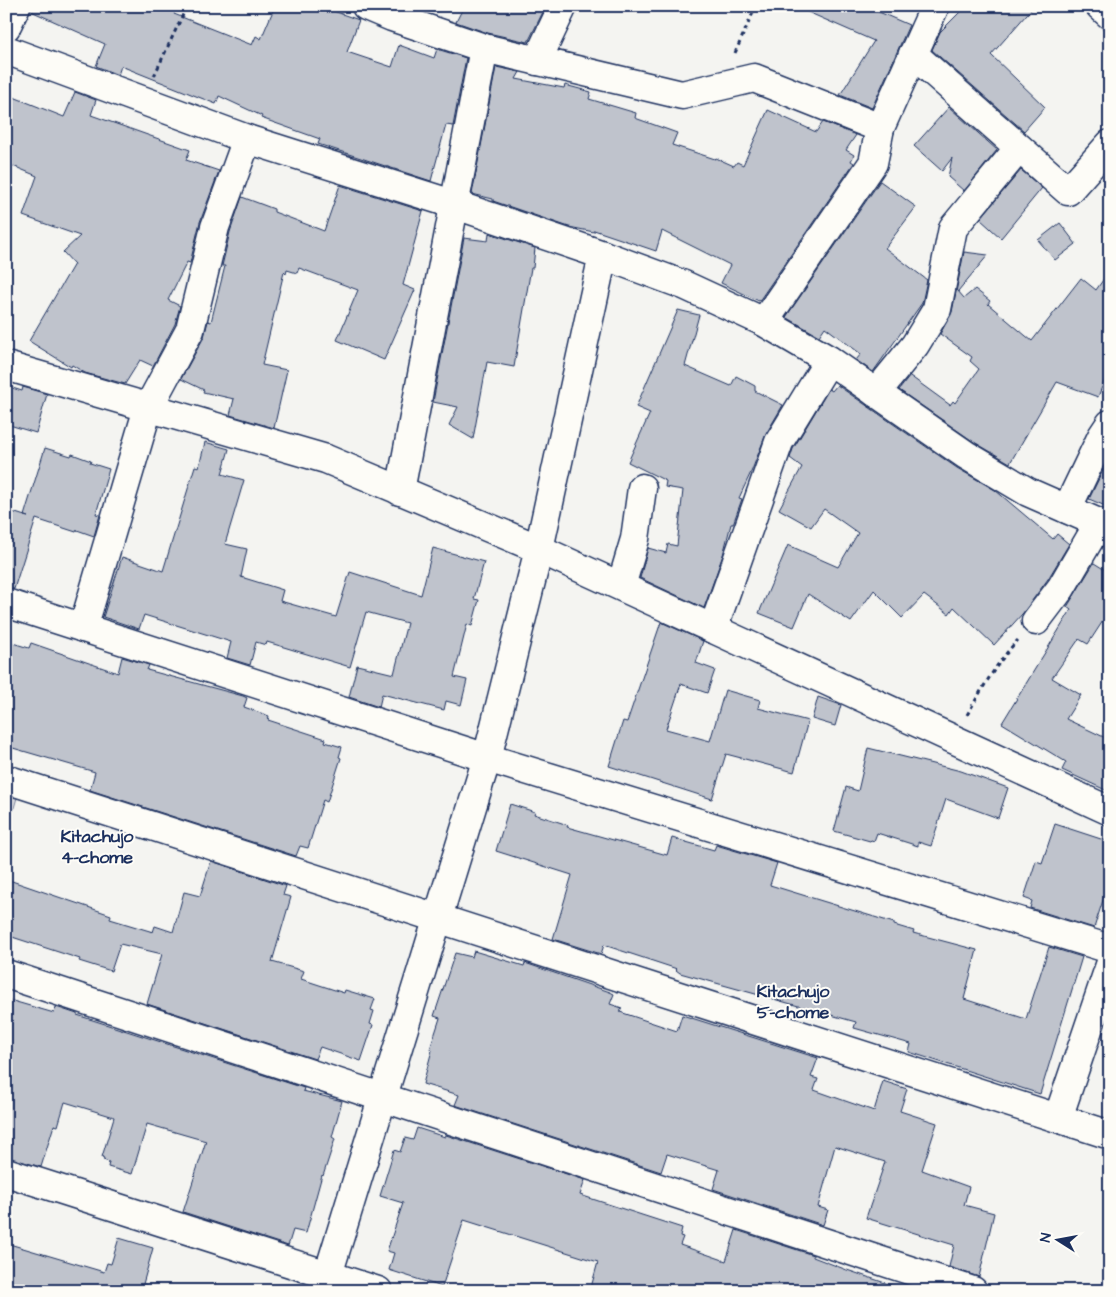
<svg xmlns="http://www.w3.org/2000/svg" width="1116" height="1297" font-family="'Architects Daughter',sans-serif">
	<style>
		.green { fill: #d4d6db; stroke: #78829c }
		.building { fill: #bfc3cc; stroke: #1b2f5e }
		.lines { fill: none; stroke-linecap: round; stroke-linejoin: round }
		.minor-casing { stroke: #1b2f5e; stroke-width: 31 }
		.major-casing { stroke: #1b2f5e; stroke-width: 31 }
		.path { stroke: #1b2f5e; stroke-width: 3; stroke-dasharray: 4 4; stroke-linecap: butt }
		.minor { stroke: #fdfcf7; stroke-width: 28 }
		.major { stroke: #fdfcf7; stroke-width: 28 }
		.labels { text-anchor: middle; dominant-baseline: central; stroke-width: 4; stroke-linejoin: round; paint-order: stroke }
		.neighbourhood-label { font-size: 18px; font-weight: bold; fill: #1b2f5e; stroke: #fdfcf7 }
	</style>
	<rect width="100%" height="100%" fill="#f4f4f1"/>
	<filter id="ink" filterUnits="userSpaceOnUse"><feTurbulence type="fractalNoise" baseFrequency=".02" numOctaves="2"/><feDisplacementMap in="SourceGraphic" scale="10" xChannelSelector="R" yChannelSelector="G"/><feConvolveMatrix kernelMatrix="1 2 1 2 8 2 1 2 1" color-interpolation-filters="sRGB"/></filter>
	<g filter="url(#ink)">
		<path class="green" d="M6 785 20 788 6 834Z"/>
		<g class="building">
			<path d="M31 6H177L174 14 252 45 256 36 261 39 275 6H319L359 20 347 52 392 67 399 45 434 58 437 49 466 58 453 126 446 125 431 181 318 144 320 139 261 118 262 116 219 96 216 104 121 66 118 75 96 66 105 44 31 11Z"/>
			<path d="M464 6H546L528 42 488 33 456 22Z"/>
			<path d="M794 6H865L909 25 872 108 840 95 874 41Z"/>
			<path d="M966 6H1034L991 55 1045 107 1024 131 932 50 940 32Z"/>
			<path d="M496 67 520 72 516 79 564 88 565 85 591 92 589 99 636 113 635 118 677 133 672 145 715 159 716 158 734 166 737 162 743 165 768 110 816 132 823 122 856 135 846 150 854 155 851 161 854 163 759 301 721 283 730 265 662 231 656 251 594 230V232L569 227 493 201V199L472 194Z"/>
			<path d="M75 92 96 100 91 115 190 150 186 160 219 171 200 222 190 263 187 262 168 300 180 306 175 324 153 366 140 360 125 384 85 373 72 365 71 367 29 341 74 264 63 252 80 236 23 216 37 176 6 163V94L64 117Z"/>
			<path d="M949 107 997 150 964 191 948 177 952 158 942 171 914 146Z"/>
			<path d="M1021 170 1042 188 1001 238 980 219Z"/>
			<path d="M880 181 916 207 885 248 927 280 922 303 873 372 856 360 861 354 825 327 819 336 786 317Z"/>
			<path d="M340 185 423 211 403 285 415 290 384 360 337 340 358 290 299 268 297 273 287 270 286 274 284 272 262 365 287 370 274 428 230 415 234 399 203 392 204 390 181 379 204 337 208 321 211 322 225 266H222L230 232 242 197 274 209V212L324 231Z"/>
			<path d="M1060 223 1076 244 1055 260 1038 240Z"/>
			<path d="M489 233 535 248 533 268H531L514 367 487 362 473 439 449 425 458 407 433 402 464 238 488 241Z"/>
			<path d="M964 252 988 255 958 291 964 298 975 289 990 301 988 304 1032 341 1081 278 1096 290 1110 270V366L1098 397 1057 382 1010 463 974 442 899 390 910 376 950 405 953 401 955 403 979 369 970 361 972 357 940 334 952 312Z"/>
			<path d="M678 310 699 315 685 366 731 386 736 376 755 386V391L783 405 766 434 752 470 739 498 742 499 733 524H731L723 555 704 608 640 578 648 548 666 553 668 544 677 546 683 490 665 487 666 481 628 462 650 413 636 407Z"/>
			<path d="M837 385 957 468 995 490 1053 539 1057 534 1069 544 1048 579 1023 613 994 645 954 607 949 614 924 595 902 618 874 590 851 622 808 594 794 627 759 613 788 545 838 567 858 533 824 509 811 527 779 509 802 467 790 458 793 449 829 389 832 391Z"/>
			<path d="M6 386 22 391 23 387 47 394 36 433 6 424Z"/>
			<path d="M205 442 229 449 222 474 244 480 225 544 247 549 241 577 283 590 280 601 336 617 350 572 421 595 433 548 484 562 474 599 479 600 472 626 467 624 454 677 467 680 461 705 446 701 444 710 382 694 379 707 349 697 357 665 394 674 407 623 366 612 350 667 267 642 266 645 256 642 250 665 227 658 231 642 144 615 139 629 103 617 122 557 163 571 195 466 199 467Z"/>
			<path d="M45 448 71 456 72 454 91 461 90 463 109 469 96 514 100 515 94 536 77 530 76 532 36 519 14 589 6 588V510L28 517 24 516Z"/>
			<path d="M1110 456V508L1089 499Z"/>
			<path d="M1094 563 1110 573V610L1088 644 1079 639 1052 678 1081 695 1066 719 1110 740V792L1062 770 1066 762 1002 723 1071 610 1067 607Z"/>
			<path d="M661 622 703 641 696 663 715 670 707 693 681 684 666 729 710 741 725 690 760 700 758 708 808 721 794 772 726 754 712 799 609 766 623 721 627 722Z"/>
			<path d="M6 641 29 648 31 643 118 673 122 657 149 665 147 670 243 696 247 698 244 707 269 716 268 720 326 739 325 742 342 747 339 757 341 758 327 802 323 800 308 848 300 846 296 856 90 790 95 772 6 746Z"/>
			<path d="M818 697 841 705 835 726 812 719Z"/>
			<path d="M868 748 961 771 1008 788 998 818 946 799 931 846 918 842V846L877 833 874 841 871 840 870 841 834 831 846 787 858 791Z"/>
			<path d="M510 804 535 812 534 814 568 825 567 827 667 855 672 838 714 850 716 845 777 863 770 885 894 923V925L914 931 913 933 977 950 964 999 1026 1019 1049 947 1082 957 1040 1094 909 1052 911 1044 854 1028 856 1022 680 973 676 970 677 969 604 945 601 954 553 939 572 875 496 851Z"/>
			<path d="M1055 824 1110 842V892L1106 891 1094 928 1030 908 1032 901 1024 898 1036 861 1042 863Z"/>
			<path d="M211 861 286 886 283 895 291 897 272 962 304 971 301 979 344 993 345 990 375 999 371 1010 374 1011 370 1024 373 1025 361 1061 320 1047 315 1059 147 1004 162 954 120 944 111 971 79 961 80 959 6 935V879L111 915 110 919 153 932 155 926 173 932 184 892 200 896Z"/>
			<path d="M474 951 524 966 525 963 610 992 614 994 610 1004 622 1008 620 1012 677 1031 682 1015 818 1058 811 1077 818 1079 814 1090 874 1111 883 1081 907 1089 900 1111 937 1123 922 1170 969 1187 964 1205 994 1213 979 1277 949 1267 954 1245 866 1218 885 1162 835 1146 818 1207 828 1210 823 1225 713 1189 719 1170 667 1154 661 1172 455 1105 459 1095 423 1084 432 1050 430 1049 440 1018 434 1016 455 953 472 957Z"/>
			<path d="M6 999 54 1013 56 1007 77 1014V1015L304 1088 303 1091 342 1101 332 1137 335 1139 323 1176 322 1175 306 1233 293 1230 288 1246 183 1212 206 1141 147 1124 132 1174 108 1167 109 1162 103 1160 104 1158 102 1157 114 1117 65 1102 58 1126 54 1125 41 1167 6 1157Z"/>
			<path d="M417 1128 445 1137 446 1135 585 1180 580 1195 682 1228 680 1236 683 1237 680 1245 726 1261 736 1230 813 1255V1257L847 1270 897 1287 896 1291H590L598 1262 464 1220 442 1287 389 1270 394 1253 387 1251 403 1203 380 1196 394 1150 400 1152 405 1138 413 1140Z"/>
			<path d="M119 1238 153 1248 143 1284 147 1285 146 1291H6V1243L104 1272 107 1263 111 1264Z"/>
		</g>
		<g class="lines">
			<g class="minor-casing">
				<g id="minor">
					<path d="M366 6 392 17 484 48 682 95 754 78 880 128"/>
					<path d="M6 27 16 6"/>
					<path d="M6 50 247 139 456 205 603 255 684 285 764 322 829 360 966 455 1028 492 1110 528"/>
					<path d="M913 54 1068 191 1110 144"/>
					<path d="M537 61 563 6"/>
					<path d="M764 322 873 163 880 128 935 6"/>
					<path d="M6 366 326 459 539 549 1110 811"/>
					<path d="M876 393 915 345 937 309 953 228 1019 148"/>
					<path d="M400 491 484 48"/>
					<path d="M1067 509 1102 436 1110 424"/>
					<path d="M621 586 635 539 642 488"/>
					<path d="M6 603 487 758 1110 949"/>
					<path d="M1036 621 1061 588 1099 523"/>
					<path d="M83 628 148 408 190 330 215 227 247 139"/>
					<path d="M713 629 779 442 829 360"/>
					<path d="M6 779 1110 1135"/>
					<path d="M6 974 973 1291"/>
					<path d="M1058 1118 1110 965"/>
					<path d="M6 1172 378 1291"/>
					<path d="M323 1291 487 758 539 549 603 255"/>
				</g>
			</g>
			<g class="major-casing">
				<path id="major" d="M1100 6 1110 15"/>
			</g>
			<g class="path">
				<path d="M735 53 756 6"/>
				<path d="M154 76 187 6"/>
				<path d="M967 715C982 689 997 662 1018 640"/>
			</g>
			<use href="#minor" class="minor"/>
			<use href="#major" class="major"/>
		</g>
	</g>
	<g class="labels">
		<g class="neighbourhood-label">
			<text x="97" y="836">Kitachujo<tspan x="97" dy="21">4-chome</tspan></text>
			<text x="793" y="991">Kitachujo<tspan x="793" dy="21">5-chome</tspan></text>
		</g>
	</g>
	<rect width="1116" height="1297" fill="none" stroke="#fdfcf7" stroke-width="25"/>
	<rect x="12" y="12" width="1091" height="1272" fill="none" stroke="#1b2f5e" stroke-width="2" filter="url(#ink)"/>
	<g transform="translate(1058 1240) rotate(281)" stroke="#fdfcf7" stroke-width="4" paint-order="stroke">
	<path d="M0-4L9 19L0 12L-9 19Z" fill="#1b2f5e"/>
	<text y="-8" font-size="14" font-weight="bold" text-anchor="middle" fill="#1b2f5e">N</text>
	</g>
</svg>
